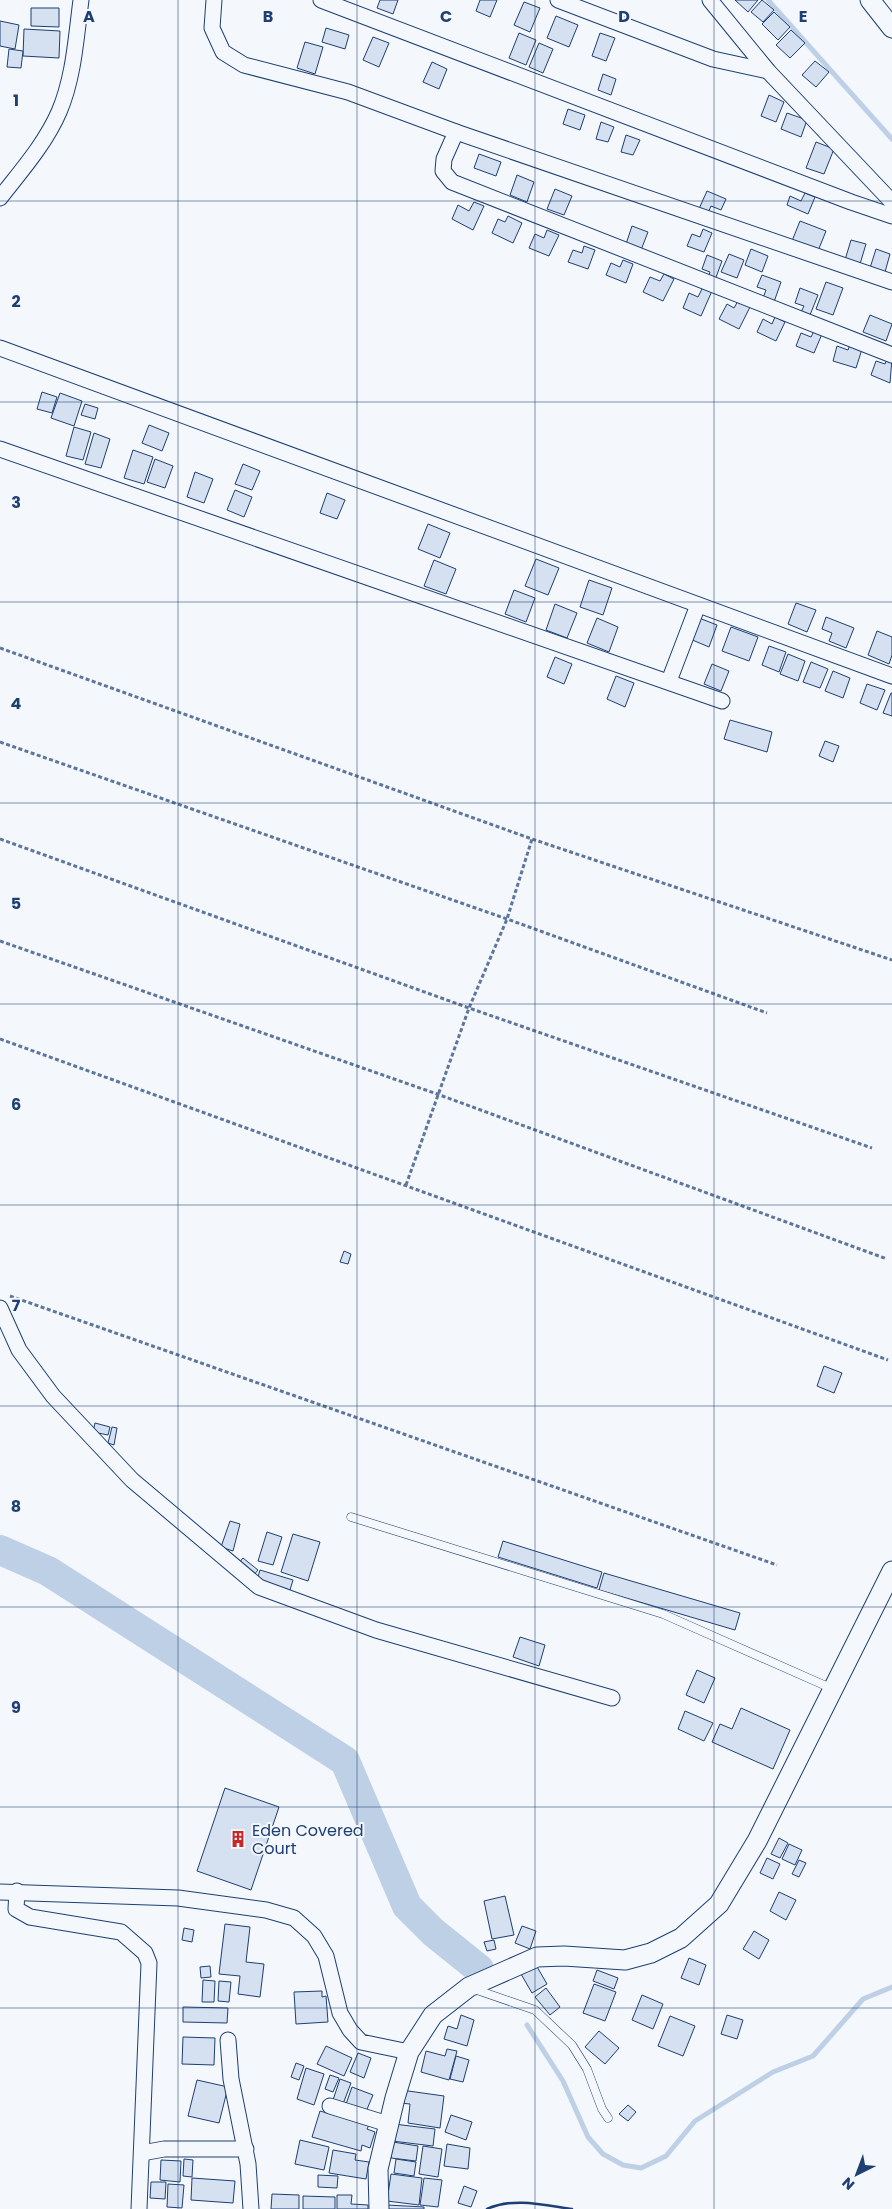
<svg xmlns="http://www.w3.org/2000/svg" width="892" height="2209" font-family="Poppins,sans-serif">
	<style>
		.lines { fill: none; stroke-linecap: round; stroke-linejoin: round }
		.stream { stroke: #bed0e5; stroke-width: 5 }
		.river { stroke: #bed0e5; stroke-width: 30 }
		.building { fill: #d5e0f0; stroke: #1d3f73 }
		.service-casing { stroke: #1d3f73; stroke-width: 9 }
		.minor-casing { stroke: #1d3f73; stroke-width: 17 }
		.tertiary-casing { stroke: #1d3f73; stroke-width: 21 }
		.path { stroke: #5e769c; stroke-width: 3; stroke-dasharray: 4 2.5; stroke-linecap: butt }
		.service { stroke: #f4f7fb; stroke-width: 8 }
		.minor { stroke: #f4f7fb; stroke-width: 15 }
		.tertiary { stroke: #f4f7fb; stroke-width: 19 }
		.wall { stroke: #1d3f73; stroke-width: 2.5 }
		.grid { fill: none; stroke: #1d3f73; stroke-width: 1; stroke-opacity: 0.55 }
		.labels { text-anchor: middle; dominant-baseline: central; stroke-width: 4; stroke-linejoin: round; paint-order: stroke }
		.poi-label { font-size: 16px; fill: #1d3f73; stroke: #f4f7fb; text-anchor: start }
		.grid-label { font-size: 16px; text-anchor: middle; font-weight: bold; fill: #1d3f73; stroke: #f4f7fb; stroke-width: 4; stroke-linejoin: round; paint-order: stroke }
	</style>
	<rect width="100%" height="100%" fill="#f4f7fb"/>
	<g class="lines">
		<g class="stream">
			<path d="M768 0 892 139"/>
			<path d="M527 2025 563 2081 588 2137 603 2154 623 2165 641 2168 666 2156 695 2121 773 2072 813 2056 863 1999 892 1987"/>
		</g>
		<path class="river" d="M0 1550 48 1571 345 1761 407 1906 433 1932 479 1969"/>
	</g>
	<g class="building">
		<path d="M380 0H398L393 14 377 8Z"/>
		<path d="M480 0H497L490 17 476 11Z"/>
		<path d="M735 0H758L748 12Z"/>
		<path d="M762 0 774 10 763 22 751 12Z"/>
		<path d="M524 2 540 8 530 32 514 25Z"/>
		<path d="M31 8H59V27L31 26Z"/>
		<path d="M774 12 790 27 778 40 762 24Z"/>
		<path d="M556 16 578 25 569 47 547 38Z"/>
		<path d="M0 21 19 25 15 49 0 46Z"/>
		<path d="M326 28 349 35 345 49 322 42Z"/>
		<path d="M24 29 60 31 59 58 23 56Z"/>
		<path d="M791 30 805 43 790 58 776 45Z"/>
		<path d="M519 33 536 40 526 65 509 58Z"/>
		<path d="M600 33 615 38 606 61 592 56Z"/>
		<path d="M373 37 389 43 379 67 363 60Z"/>
		<path d="M305 42 323 47 315 74 297 68Z"/>
		<path d="M539 43 553 49 543 73 529 67Z"/>
		<path d="M9 49 23 51 21 68 7 67Z"/>
		<path d="M815 61 829 72 816 87 802 75Z"/>
		<path d="M432 62 447 69 439 89 423 82Z"/>
		<path d="M603 74 616 79 611 95 598 90Z"/>
		<path d="M769 95 784 102 776 122 761 116Z"/>
		<path d="M568 109 585 115 580 130 563 124Z"/>
		<path d="M787 113 807 120 801 137 781 129Z"/>
		<path d="M601 122 614 127 608 142 596 139Z"/>
		<path d="M626 135 640 140 633 155 621 152Z"/>
		<path d="M816 142 834 149 824 174 806 168Z"/>
		<path d="M479 154 501 162 496 176 474 168Z"/>
		<path d="M517 175 534 182 527 202 510 195Z"/>
		<path d="M555 189 572 196 564 215 547 209Z"/>
		<path d="M707 191 726 199 721 210 711 206 707 215 698 211Z"/>
		<path d="M805 193 815 197 808 214 787 205 790 196 801 201Z"/>
		<path d="M474 202 484 206 473 230 452 219 458 205 469 211Z"/>
		<path d="M508 216 522 223 513 243 492 233 498 219 505 222Z"/>
		<path d="M800 221 826 231 816 256 790 246Z"/>
		<path d="M632 226 648 232 641 250 626 244Z"/>
		<path d="M703 229 712 233 704 252 687 246 692 234 700 237Z"/>
		<path d="M547 230 559 235 549 256 529 248 535 234 544 238Z"/>
		<path d="M851 240 866 244 860 264 845 260Z"/>
		<path d="M584 246 595 250 588 269 568 262 573 250 582 253Z"/>
		<path d="M751 249 768 256 762 272 745 265Z"/>
		<path d="M876 249 890 254 885 272 870 268Z"/>
		<path d="M729 254 744 260 737 278 721 272Z"/>
		<path d="M707 255 722 261 715 280 708 277 710 272 702 269Z"/>
		<path d="M623 260 633 264 626 283 606 275 611 263 620 267Z"/>
		<path d="M664 274 674 279 663 301 643 292 650 277 660 281Z"/>
		<path d="M762 275 781 282 774 302 763 298 766 290 757 287Z"/>
		<path d="M826 282 843 288 833 315 816 309Z"/>
		<path d="M703 287 712 291 701 316 683 308 689 293 698 297Z"/>
		<path d="M800 288 818 295 810 315 801 312 804 306 795 303Z"/>
		<path d="M738 301 750 307 739 329 719 319 727 304 734 308Z"/>
		<path d="M870 315 892 324 886 341 863 332Z"/>
		<path d="M775 317 785 322 776 341 757 332 763 319 772 324Z"/>
		<path d="M814 331 822 334 814 353 796 346 801 333 811 337Z"/>
		<path d="M851 342 863 346 856 368 833 361 837 346 848 350Z"/>
		<path d="M888 357 892 358 890 383 871 375 876 361 885 364Z"/>
		<path d="M42 392 57 397 52 413 37 409Z"/>
		<path d="M60 393 82 401 74 426 51 418Z"/>
		<path d="M85 404 98 408 95 419 81 415Z"/>
		<path d="M149 425 169 433 162 451 142 443Z"/>
		<path d="M74 427 91 432 83 460 66 456Z"/>
		<path d="M94 433 110 439 101 468 85 464Z"/>
		<path d="M133 450 153 457 144 484 124 478Z"/>
		<path d="M155 459 173 466 165 488 147 482Z"/>
		<path d="M243 464 260 471 252 490 235 484Z"/>
		<path d="M195 472 213 479 204 503 187 497Z"/>
		<path d="M235 490 252 497 244 517 227 510Z"/>
		<path d="M327 493 345 500 337 519 320 513Z"/>
		<path d="M428 524 450 533 440 558 418 549Z"/>
		<path d="M536 559 559 568 548 595 525 586Z"/>
		<path d="M434 560 456 569 446 594 424 586Z"/>
		<path d="M589 580 612 588 603 615 580 607Z"/>
		<path d="M514 590 535 598 526 622 505 614Z"/>
		<path d="M796 603 816 610 807 632 788 624Z"/>
		<path d="M555 604 577 613 567 638 546 630Z"/>
		<path d="M826 617 854 628 846 648 829 641 832 633 822 629Z"/>
		<path d="M597 618 618 627 609 652 587 643Z"/>
		<path d="M699 618 717 625 709 647 690 639Z"/>
		<path d="M731 627 758 637 749 661 722 651Z"/>
		<path d="M877 631 892 637V655L889 664 868 655Z"/>
		<path d="M769 646 786 652 779 672 762 665Z"/>
		<path d="M788 654 805 661 798 681 780 674Z"/>
		<path d="M555 657 572 664 564 684 547 677Z"/>
		<path d="M811 662 828 669 820 688 803 682Z"/>
		<path d="M712 664 729 671 721 691 704 684Z"/>
		<path d="M833 671 850 678 843 698 825 691Z"/>
		<path d="M616 676 634 683 625 707 607 699Z"/>
		<path d="M867 684 885 690 877 710 860 703Z"/>
		<path d="M891 693H892V716L883 713Z"/>
		<path d="M730 720 772 732 767 752 724 739Z"/>
		<path d="M825 741 839 746 833 762 819 756Z"/>
		<path d="M344 1251 351 1254 348 1264 340 1262Z"/>
		<path d="M824 1366 842 1373 834 1393 817 1386Z"/>
		<path d="M95 1423 110 1427 108 1435 93 1432Z"/>
		<path d="M112 1427 117 1428 114 1445 108 1443Z"/>
		<path d="M230 1521 240 1524 233 1551 221 1547Z"/>
		<path d="M267 1532 282 1537 273 1565 258 1561Z"/>
		<path d="M293 1534 320 1542 308 1581 281 1572Z"/>
		<path d="M503 1541 602 1572 597 1588 498 1557Z"/>
		<path d="M243 1558 258 1570 253 1576 238 1564Z"/>
		<path d="M260 1570 293 1580 290 1590 257 1580Z"/>
		<path d="M604 1573 740 1613 735 1630 599 1590Z"/>
		<path d="M520 1637 545 1645 539 1666 513 1657Z"/>
		<path d="M697 1670 715 1678 704 1703 686 1695Z"/>
		<path d="M741 1708 790 1730 773 1769 712 1742 720 1724 732 1729Z"/>
		<path d="M685 1711 713 1723 704 1741 678 1729Z"/>
		<path d="M225 1788 279 1807 251 1890 197 1871Z"/>
		<path d="M779 1838 788 1843 780 1858 771 1854Z"/>
		<path d="M789 1844 802 1850 795 1865 782 1859Z"/>
		<path d="M767 1858 780 1864 773 1879 760 1873Z"/>
		<path d="M799 1860 806 1863 799 1877 792 1874Z"/>
		<path d="M779 1892 796 1900 786 1920 770 1911Z"/>
		<path d="M505 1896 514 1935 492 1939 484 1901Z"/>
		<path d="M225 1924 250 1927 246 1962 264 1964 260 1997 238 1994 240 1976 219 1974Z"/>
		<path d="M522 1926 536 1931 530 1949 515 1943Z"/>
		<path d="M184 1928 194 1930 192 1942 182 1940Z"/>
		<path d="M754 1931 769 1940 759 1959 743 1949Z"/>
		<path d="M494 1940 496 1949 487 1951 484 1942Z"/>
		<path d="M689 1958 706 1965 699 1985 681 1978Z"/>
		<path d="M536 1965 547 1984 532 1993 521 1974Z"/>
		<path d="M210 1966 211 1977 201 1978 200 1967Z"/>
		<path d="M597 1970 618 1978 614 1989 593 1981Z"/>
		<path d="M203 1980 215 1981 214 2002H202Z"/>
		<path d="M219 1981 231 1982 229 2002 218 2001Z"/>
		<path d="M594 1984 616 1992 605 2021 583 2013Z"/>
		<path d="M546 1988 560 2007 550 2015 535 1997Z"/>
		<path d="M322 1991V1997L326 1996 328 2022 296 2024 294 1992Z"/>
		<path d="M642 1995 663 2004 653 2029 632 2020Z"/>
		<path d="M183 2007 228 2008 227 2023 183 2022Z"/>
		<path d="M461 2015 474 2020 467 2046 444 2039 448 2026 457 2029Z"/>
		<path d="M727 2015 743 2020 737 2039 721 2034Z"/>
		<path d="M670 2016 695 2026 683 2056 658 2046Z"/>
		<path d="M599 2031 619 2048 605 2064 585 2047Z"/>
		<path d="M183 2037 215 2038 214 2065 182 2064Z"/>
		<path d="M326 2046 352 2058 344 2076 317 2064Z"/>
		<path d="M447 2049 457 2051 449 2080 421 2072 426 2051 445 2056Z"/>
		<path d="M358 2053 371 2058 364 2078 350 2072Z"/>
		<path d="M456 2056 469 2060 463 2082 450 2079Z"/>
		<path d="M296 2063 304 2066 299 2080 291 2077Z"/>
		<path d="M306 2068 324 2074 314 2105 297 2099Z"/>
		<path d="M330 2075 339 2078 333 2092 325 2089Z"/>
		<path d="M340 2079 351 2083 343 2104 333 2100Z"/>
		<path d="M197 2080 228 2087 219 2123 188 2116Z"/>
		<path d="M352 2087 373 2095 365 2114 345 2107Z"/>
		<path d="M401 2090 444 2096 440 2128 408 2123 410 2104 400 2103Z"/>
		<path d="M628 2105 636 2112 628 2121 619 2114Z"/>
		<path d="M320 2111 369 2125 367 2129 375 2132 370 2148 362 2145 361 2151 312 2137Z"/>
		<path d="M451 2115 472 2122 466 2140 445 2132Z"/>
		<path d="M394 2124 435 2129 433 2146 392 2141Z"/>
		<path d="M300 2140 329 2147 324 2170 295 2164Z"/>
		<path d="M393 2142 418 2146 416 2161 391 2158Z"/>
		<path d="M447 2144 470 2148 468 2169 444 2166Z"/>
		<path d="M423 2146 442 2149 438 2177 419 2174Z"/>
		<path d="M333 2150 356 2154 355 2160 369 2162 366 2179 329 2173Z"/>
		<path d="M184 2159 193 2160 192 2177 183 2176Z"/>
		<path d="M396 2159 416 2162 414 2176 394 2173Z"/>
		<path d="M161 2160 181 2161 180 2182 160 2180Z"/>
		<path d="M391 2174 422 2178 419 2205 387 2201Z"/>
		<path d="M318 2175 338 2176 337 2188 318 2187Z"/>
		<path d="M192 2178 235 2181 233 2203 191 2200Z"/>
		<path d="M424 2178 442 2180 438 2207 420 2205Z"/>
		<path d="M151 2182H166L165 2199 150 2198Z"/>
		<path d="M168 2184 184 2185 182 2208 167 2207Z"/>
		<path d="M464 2186 477 2191 471 2207 458 2203Z"/>
		<path d="M272 2194 299 2195V2209H271Z"/>
		<path d="M337 2195H352L351 2204 368 2205V2209H337Z"/>
		<path d="M303 2196 335 2197V2209H303Z"/>
		<path d="M387 2205 424 2207V2209H387Z"/>
	</g>
	<g class="lines">
		<g class="service-casing">
			<g id="service">
				<path d="M351 1517 663 1614 833 1689"/>
				<path d="M474 1989 535 2010 572 2045 587 2069 602 2109 608 2118"/>
			</g>
		</g>
		<g class="minor-casing">
			<g id="minor">
				<path d="M214 0 212 28 223 52 244 65 348 92 456 132 892 282"/>
				<path d="M321 0 851 202 892 216"/>
				<path d="M558 0 713 59 768 71"/>
				<path d="M710 0 768 71 892 202"/>
				<path d="M456 132 444 159 443 171 452 182 892 355"/>
				<path d="M0 198C21 171 45 144 59 112 74 77 76 37 81 0"/>
				<path d="M0 348 892 676"/>
				<path d="M0 449 722 701"/>
				<path d="M669 681 698 605"/>
				<path d="M0 1308 19 1350 53 1396 132 1480 259 1587 376 1630 612 1698"/>
				<path d="M17 1891 16 1909 30 1917 121 1932 145 1953 149 1963 139 2209"/>
				<path d="M0 1892 178 1898 266 1910 294 1918 314 1936 326 1956 340 2013 350 2030 361 2042 409 2052"/>
				<path d="M228 2040 231 2079 248 2164 251 2209"/>
				<path d="M330 2106 388 2124"/>
				<path d="M142 2153 164 2149H246"/>
			</g>
		</g>
		<g class="tertiary-casing">
			<g id="tertiary">
				<path d="M870 0 892 28"/>
				<path d="M379 2209 378 2169 395 2098 409 2052 433 2015 469 1987 537 1957 564 1956 625 1960 651 1953 681 1938 719 1904 757 1841 892 1571"/>
			</g>
		</g>
		<g class="path">
			<path d="M0 648 532 839 892 960"/>
			<path d="M0 742 507 919 767 1013"/>
			<path d="M0 839 469 1008 872 1148"/>
			<path d="M0 941 437 1094 887 1259"/>
			<path d="M0 1039 888 1360"/>
			<path d="M406 1185 469 1008 507 919 532 839"/>
			<path d="M10 1296 777 1565"/>
		</g>
		<use href="#service" class="service"/>
		<use href="#minor" class="minor"/>
		<use href="#tertiary" class="tertiary"/>
		<path class="wall" d="M487 2209C513 2197 544 2205 572 2209"/>
	</g>
	<path class="grid" d="M178 0V2209M357 0V2209M535 0V2209M714 0V2209M0 201H892M0 402H892M0 602H892M0 803H892M0 1004H892M0 1205H892M0 1406H892M0 1607H892M0 1807H892M0 2008H892"/>
	<defs>
		<g id="building-bare" transform="scale(1.35)"><path d="M-4-6H4V6H1V3H-1V6H-4ZM-2.5-4.3h1.7v1.8h-1.7ZM.8-4.3h1.7v1.8H.8ZM-2.5-1h1.7V.8h-1.7ZM.8-1h1.7V.8H.8Z" fill="#c62828" stroke="#f4f7fb" stroke-width="2.5" paint-order="stroke"/></g>
	</defs>
	<g fill-rule="evenodd">
		<use href="#building-bare" x="238" y="1839"/>
	</g>
	<g class="labels">
		<g class="poi-label">
			<text x="252" y="1830">Eden Covered<tspan x="252" dy="18">Court</tspan></text>
		</g>
	</g>
	<g class="grid-label">
		<text x="89" y="22">A</text>
		<text x="268" y="22">B</text>
		<text x="446" y="22">C</text>
		<text x="624" y="22">D</text>
		<text x="803" y="22">E</text>
		<text x="16" y="106">1</text>
		<text x="16" y="307">2</text>
		<text x="16" y="508">3</text>
		<text x="16" y="709">4</text>
		<text x="16" y="909">5</text>
		<text x="16" y="1110">6</text>
		<text x="16" y="1311">7</text>
		<text x="16" y="1512">8</text>
		<text x="16" y="1713">9</text>
	</g>
	<g transform="translate(857 2174) rotate(222)" stroke="#f4f7fb" stroke-width="4" paint-order="stroke">
	<path d="M0-4L9 19L0 12L-9 19Z" fill="#1d3f73"/>
	<text y="-8" font-size="14" font-weight="bold" text-anchor="middle" fill="#1d3f73">N</text>
	</g>
</svg>
